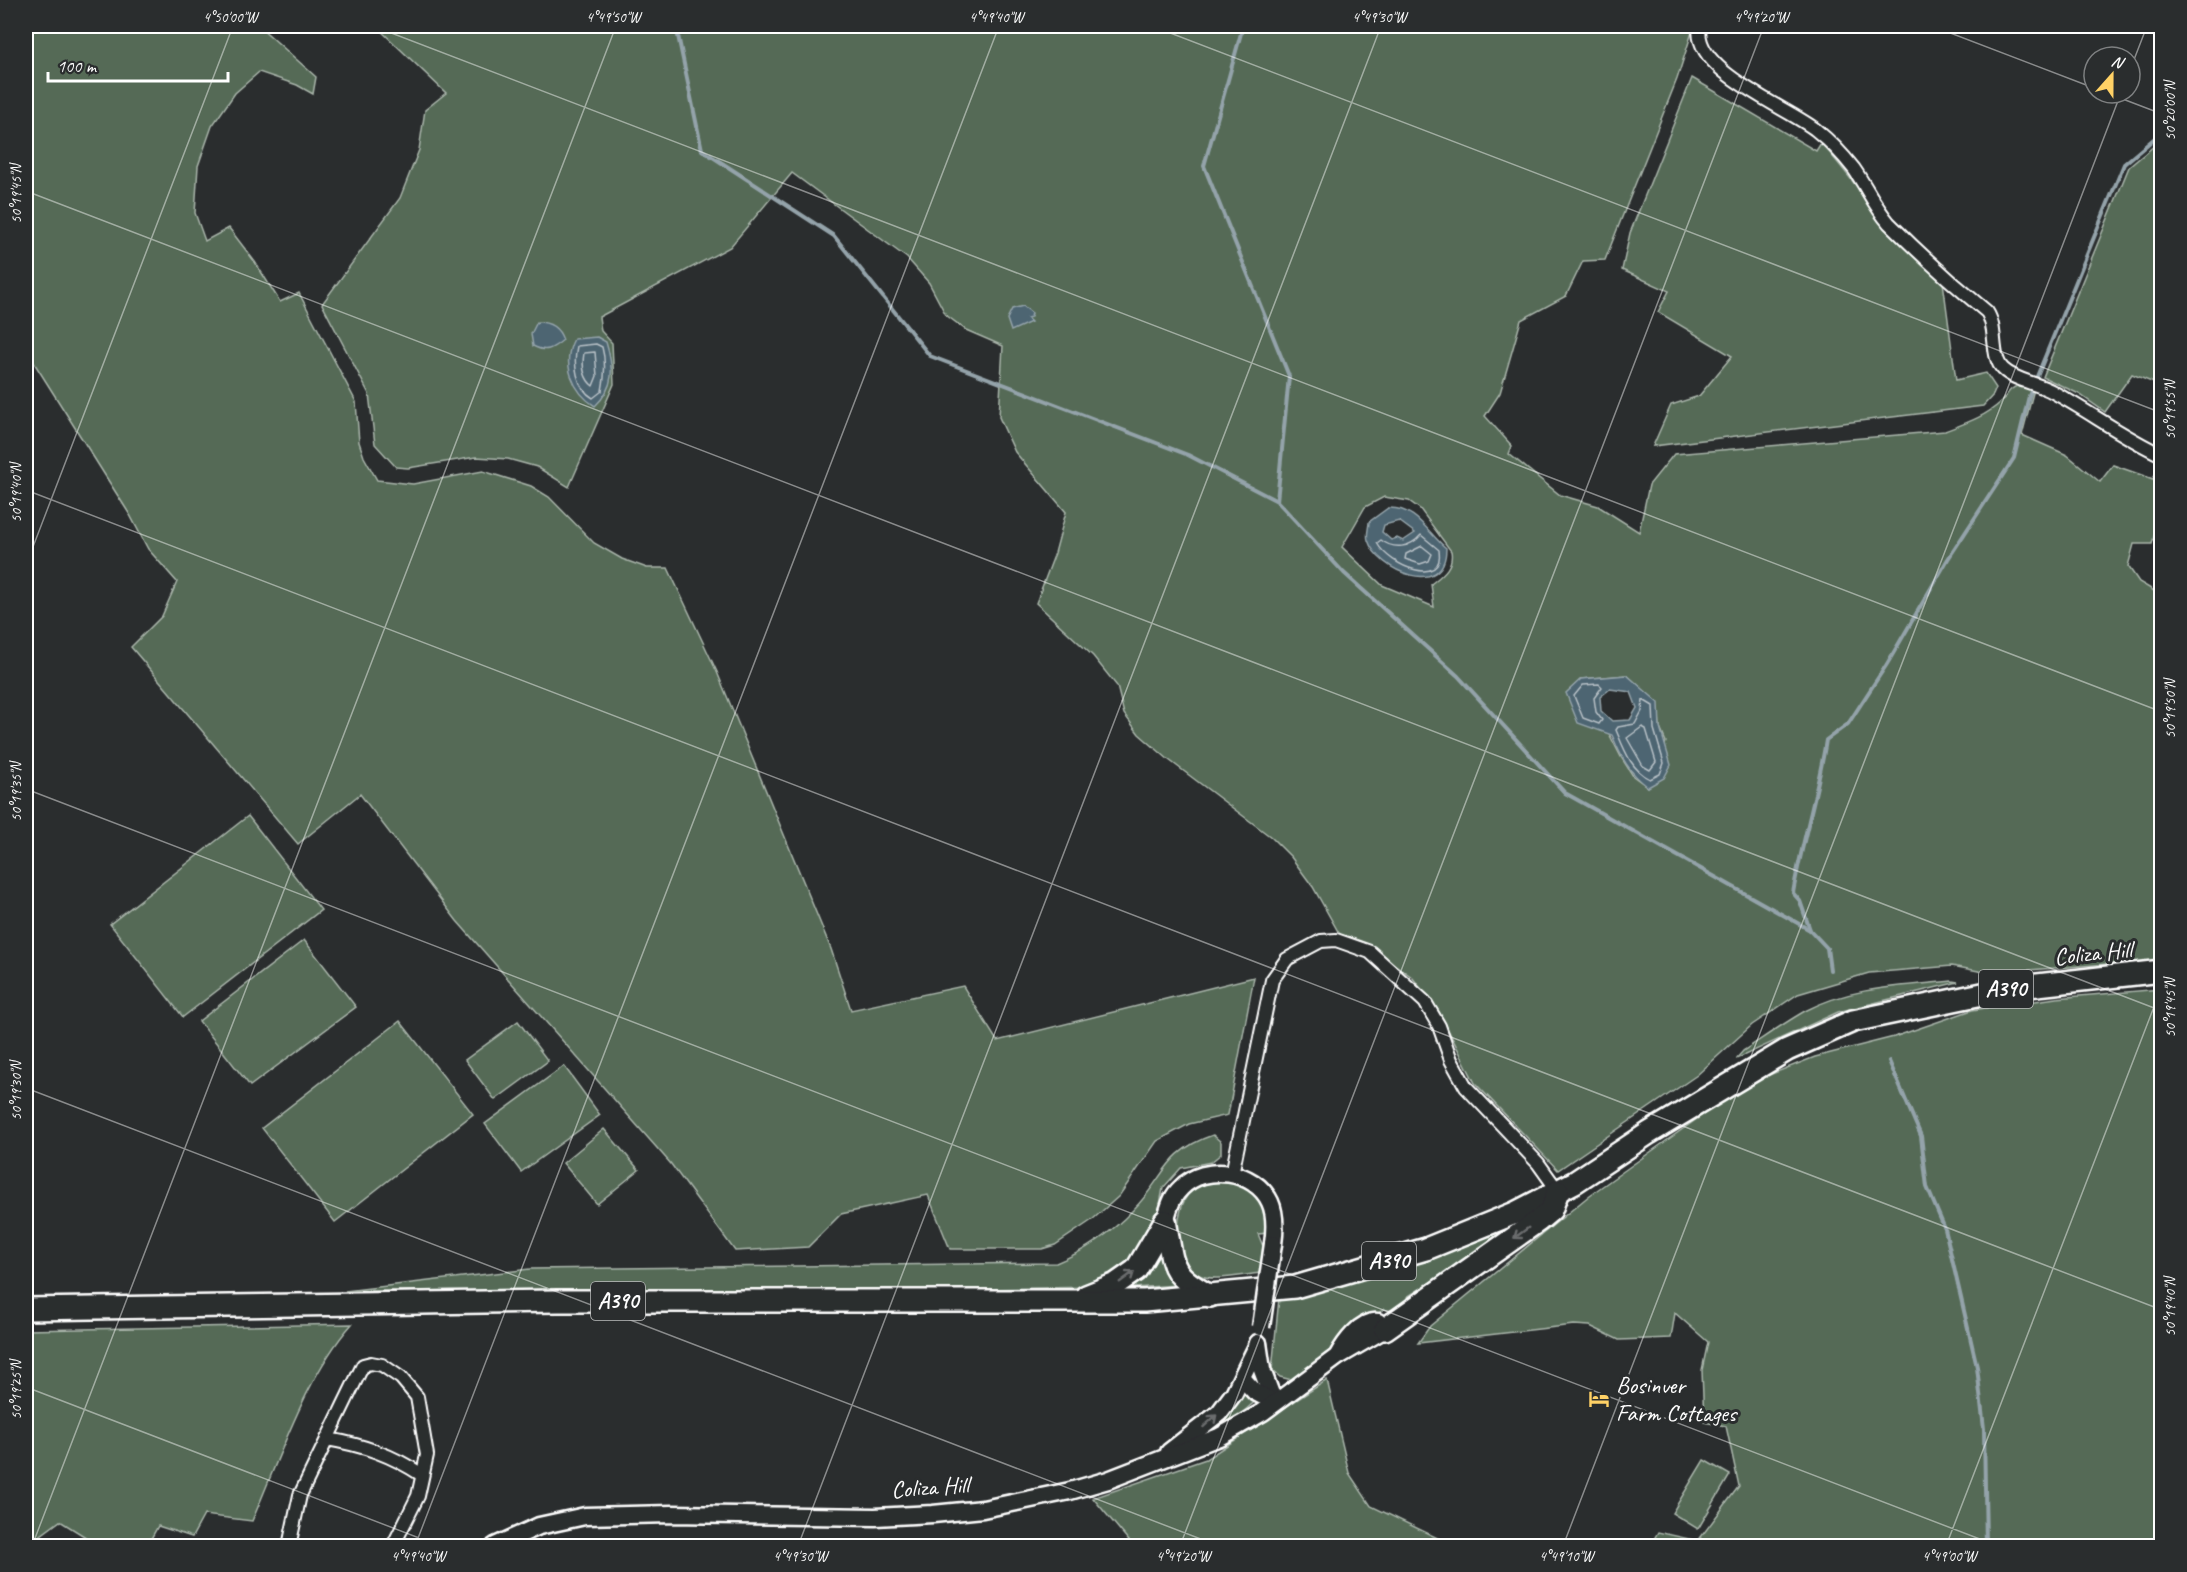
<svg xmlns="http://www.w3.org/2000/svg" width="2187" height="1572" font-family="Caveat,sans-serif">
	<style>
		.green { fill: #546b57; stroke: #aab5ab; stroke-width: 1.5; fill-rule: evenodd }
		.water { fill: #4d6572; stroke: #94a3aa; stroke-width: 1.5; fill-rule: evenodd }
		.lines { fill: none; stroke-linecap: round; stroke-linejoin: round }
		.shore { stroke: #b8c1c7; stroke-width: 1.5 }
		.stream { stroke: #94a3aa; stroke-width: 4 }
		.street-casing { stroke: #fff; stroke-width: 16 }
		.secondary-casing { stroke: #fff; stroke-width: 21 }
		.highway-casing { stroke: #fff; stroke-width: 26 }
		.street { stroke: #2a2d2e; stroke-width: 12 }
		.secondary { stroke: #2a2d2e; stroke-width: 16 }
		.highway { stroke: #2a2d2e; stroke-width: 21 }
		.secondary-bridge-casing { stroke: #fff; stroke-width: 21; stroke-linecap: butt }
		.secondary-bridge { stroke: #2a2d2e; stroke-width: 16 }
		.oneway { stroke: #6a6c6d }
		.ticks { fill: none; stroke: #fff; stroke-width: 1.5; stroke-opacity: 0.45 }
		.labels { text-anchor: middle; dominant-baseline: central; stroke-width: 6; stroke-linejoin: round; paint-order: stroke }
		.shield { fill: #2a2d2e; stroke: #bfc0c0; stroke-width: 1.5 }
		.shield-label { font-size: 22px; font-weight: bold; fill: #fff }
		.street-label { font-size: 24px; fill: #fff; stroke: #2a2d2e }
		.poi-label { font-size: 24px; fill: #fff; stroke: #2a2d2e; text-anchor: start }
		.neatline { fill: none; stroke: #fff; stroke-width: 2 }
		.ticks-label { font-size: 15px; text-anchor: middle; fill: #fff }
	</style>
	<rect width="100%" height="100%" fill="#2a2d2e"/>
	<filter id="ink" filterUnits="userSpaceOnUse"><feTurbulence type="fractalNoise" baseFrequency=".0167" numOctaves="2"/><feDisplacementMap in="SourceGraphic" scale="12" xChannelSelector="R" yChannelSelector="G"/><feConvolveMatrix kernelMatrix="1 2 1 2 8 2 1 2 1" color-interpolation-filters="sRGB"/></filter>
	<g filter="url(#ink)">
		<g class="green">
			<path d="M26 26H259L316 77 313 94 297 85 259 72 235 93 212 126 198 166 195 213 205 241 229 228 255 262 280 302 299 293 356 402 359 442 364 457 377 480 413 484 483 471 531 486 549 497 594 543 622 559 647 568H668L717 672 831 949 851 1010 963 986 997 1041 1254 977 1228 1115 1189 1124 1157 1141 1119 1196 1092 1220 1055 1245 1042 1249H950L928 1195 841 1214 808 1247 735 1251 671 1164 457 921 360 794 298 844 131 647 162 616 177 582 148 549 130 515 26 350Z"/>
			<path d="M376 26H1694L1677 79 1605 260 1583 261 1566 296 1521 320 1500 393 1485 416 1512 446 1509 454 1560 495 1598 506 1639 532 1649 485 1674 454 1945 431C1966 423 1985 417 2001 402 2007 396 2009 388 2018 386L2021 388 2023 382 2034 389 2022 435 2067 455 2100 482 2113 465 2153 479 2161 462V511L2152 544H2134L2128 566 2139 582 2161 595V960L1989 973 1952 966 1869 973 1798 994 1752 1025 1697 1075 1558 1170 1475 1083 1438 1010 1412 977 1377 952 1340 935 1313 887 1291 857 1271 837 1169 760 1139 734 1124 714 1117 686 1093 656 1036 603 1055 553 1066 512 1015 452 999 417 1003 346 966 330 946 315 929 283 907 258 792 173 730 247 599 317 601 331 612 343 614 384 569 487 537 467 508 459 476 457 408 468 396 467 375 444 369 394 322 304 400 198 419 150 425 110 446 93ZM1384 497 1409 501 1420 509 1451 551C1454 567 1442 575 1431 584L1434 607 1382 585 1342 547 1365 507ZM1627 675 1658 703 1660 728 1666 742 1648 787 1633 776 1621 757 1581 679Z"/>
			<path d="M1692 78 1816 151 1821 143C1863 189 1893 244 1943 282L1956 380 1986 373 1996 388 1993 395 1983 406 1653 446 1671 405 1699 396 1732 356 1658 312 1669 291 1622 270 1630 233Z"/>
			<path d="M2161 140V386L2132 374 2105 412 2079 394 2043 377 2129 167Z"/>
			<path d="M248 816 321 910 183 1017 110 924Z"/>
			<path d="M304 940 356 1007 250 1086 199 1021Z"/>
			<path d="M1952 981 1958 982 1838 1012 1736 1059 1743 1051C1763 1038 1784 1023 1805 1011 1850 987 1903 986 1952 981Z"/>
			<path d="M2161 989V1546H1650L1658 1532 1698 1541 1739 1486 1726 1426 1704 1422 1702 1370 1708 1342 1675 1313 1671 1338 1619 1340 1590 1326 1574 1325 1418 1343 1430 1326 1590 1195 1711 1109 1759 1079 1815 1057 1894 1037 1972 1010 2056 998Z"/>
			<path d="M400 1021 473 1114 335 1222 262 1128Z"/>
			<path d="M518 1021 548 1061 495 1100 465 1060Z"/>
			<path d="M564 1066 600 1115 521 1172 485 1124Z"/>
			<path d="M604 1129 639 1170 597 1204 563 1163Z"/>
			<path d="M1213 1135 1221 1142V1154L1211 1162 1181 1168 1163 1188 1157 1221 1141 1258 1097 1287 851 1291H345L530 1269 1056 1263C1085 1251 1111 1233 1133 1210 1166 1177 1163 1152 1213 1135Z"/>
			<path d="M1212 1181C1249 1182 1268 1193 1269 1233L1258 1234 1263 1246 1260 1273C1245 1275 1212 1282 1199 1275 1174 1262 1172 1210 1191 1191 1195 1186 1206 1184 1212 1181Z"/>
			<path d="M1537 1215 1407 1297 1404 1307 1393 1311 1384 1309 1374 1316 1292 1380 1280 1377 1272 1370 1279 1298 1354 1282Z"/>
			<path d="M1163 1235 1178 1285 1133 1288 1131 1286Z"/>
			<path d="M352 1324C307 1374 279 1459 252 1521L204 1515 192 1537 158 1526 147 1546H100L60 1521 26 1546V1330Z"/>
			<path d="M1327 1380 1349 1473 1371 1506 1454 1546H1127L1129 1541 1093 1498 1206 1459Z"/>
			<path d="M1245 1386 1259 1398 1229 1424 1188 1446Z"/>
			<path d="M1704 1460 1730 1475 1698 1529 1672 1513Z"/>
		</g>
		<g class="water">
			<path d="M1023 306 1032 313 1031 317 1027 318 1031 322 1011 331 1007 319 1012 309Z"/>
			<path d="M537 322C550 322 559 328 563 340 552 349 546 353 533 346L531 334Z"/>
			<path d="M597 337 606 342C614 368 615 387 595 406 573 392 561 364 574 339Z"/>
			<path d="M1388 508C1416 507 1427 532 1446 548 1446 599 1378 572 1368 540 1366 535 1369 527 1369 522ZM1399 521 1415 533 1403 541 1397 538 1391 540 1382 532 1384 525Z"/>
			<path d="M1627 675 1659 703 1660 728 1671 765 1664 778 1648 787C1629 773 1621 757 1612 735L1578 723 1566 693 1581 679ZM1610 689 1631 692 1637 708 1630 720 1612 721 1601 711 1600 697Z"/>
		</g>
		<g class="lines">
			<g class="shore">
				<path d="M596 344 602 347C606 361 605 376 602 391L593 398C576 388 573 364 577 346Z"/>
				<path d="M595 352 597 376 593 386C583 378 582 365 584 353Z"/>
				<path d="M1421 535 1439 550C1445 588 1390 567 1377 543L1381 540C1394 550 1410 548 1421 535Z"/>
				<path d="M1422 546 1432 554 1429 561 1420 564 1405 559 1406 554Z"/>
				<path d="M1599 684 1602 687 1594 698 1596 712 1602 720 1599 724 1583 718 1574 696 1583 685Z"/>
				<path d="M1643 700 1653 706 1654 729 1664 763 1660 774 1650 779C1631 770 1624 749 1616 730L1618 727 1635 724 1642 711Z"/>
				<path d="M1642 727 1646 729 1656 762 1650 770 1643 766 1627 738Z"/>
			</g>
			<g class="stream">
				<path d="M676 26 702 150 834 236 930 356 1188 455 1277 501"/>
				<path d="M1243 26 1204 166 1289 376 1277 501 1344 573 1458 676 1565 793 1810 930"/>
				<path d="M1830 970 1827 948 1810 930 1800 901 1793 893C1802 841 1818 792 1826 740L1848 724 1887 664 1948 559 2014 458 2029 396 2124 164 2162 132"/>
				<path d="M1889 1061 1921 1136 1927 1187 1945 1229 1977 1367 1984 1429 1986 1546"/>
			</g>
			<g class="street-casing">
				<g id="street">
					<path d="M1700 26C1690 70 1787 107 1816 130 1830 141 1843 155 1854 169 1866 186 1875 207 1889 223 1920 254 1953 284 1987 312 1998 329 1990 356 2003 369 2015 381 2038 383 2053 392 2090 412 2123 437 2162 455"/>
					<path d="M1232 1174 1272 980 1287 959 1321 941 1336 940 1370 952 1425 1002 1439 1026 1451 1060 1466 1087 1538 1163 1558 1191"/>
					<path d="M327 1439C363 1445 392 1455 422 1475"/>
					<path d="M289 1546 300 1495 363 1365 371 1363 382 1365 401 1378 417 1397 427 1455 418 1496 393 1546"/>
				</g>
			</g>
			<g class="secondary-casing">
				<g id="secondary">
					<path d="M1165 1221C1169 1209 1171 1197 1181 1188 1205 1163 1255 1170 1270 1202 1276 1215 1275 1230 1273 1244"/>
					<path d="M1258 1343 1262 1370 1274 1402"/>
					<path d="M1242 1378 1255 1392 1274 1402"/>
					<path d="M1169 1452 1219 1413 1234 1393 1258 1344"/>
					<path d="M495 1546 539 1526 585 1516 672 1514 875 1517 933 1514 983 1509 1070 1491 1108 1480 1219 1437 1263 1412 1337 1357 1385 1329 1378 1322C1361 1319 1344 1344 1337 1357"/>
				</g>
			</g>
			<g class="highway-casing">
				<g id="highway">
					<path d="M1165 1221C1174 1265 1167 1273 1210 1296"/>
					<path d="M1086 1296 1116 1284 1136 1270 1165 1221"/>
					<path d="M26 1309 558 1301H1144L1295 1287 1426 1249 1515 1213 1575 1182 1649 1133 1787 1050 1853 1021 2011 988 2162 971"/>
					<path d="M1385 1329 1538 1221 1551 1210 1558 1191"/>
				</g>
			</g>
			<use href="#street" class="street"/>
			<use href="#secondary" class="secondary"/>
			<use href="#highway" class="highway"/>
			<g class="secondary-bridge-casing">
				<path id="secondary-bridge" d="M1261 1327 1273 1244"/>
			</g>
			<use href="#secondary-bridge" class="secondary-bridge"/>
		</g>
		<defs><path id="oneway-shaft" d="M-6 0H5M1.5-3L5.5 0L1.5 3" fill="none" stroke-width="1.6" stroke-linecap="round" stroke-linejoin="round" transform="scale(1.5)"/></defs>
		<g class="oneway">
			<use href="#oneway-shaft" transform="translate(1521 1233) rotate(144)"/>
			<use href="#oneway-shaft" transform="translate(1127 1277) rotate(-36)"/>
			<use href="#oneway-shaft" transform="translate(1210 1421) rotate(-42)"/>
		</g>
	</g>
	<path class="ticks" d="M373 26 2162 712M1152 26 2162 413M1932 26 2094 88M2130 70 2147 26M2107 93 2162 114M26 191 2162 1011M26 490 2162 1310M26 565 233 26M26 789 1998 1546M26 1088 1219 1546M26 1387 440 1546M32 1546 616 26M415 1546 999 26M798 1546 1381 26M1180 1546 1764 26M1563 1546 2121 93M1946 1546 2162 986"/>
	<defs>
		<g id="hotel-bare" transform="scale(1.62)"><path d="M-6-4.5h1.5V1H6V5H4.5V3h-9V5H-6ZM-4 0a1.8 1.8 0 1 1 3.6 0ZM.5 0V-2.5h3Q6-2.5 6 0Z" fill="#ffd166" stroke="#2a2d2e" stroke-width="2.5" paint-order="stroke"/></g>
	</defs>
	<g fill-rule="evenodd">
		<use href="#hotel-bare" x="1599" y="1399"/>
	</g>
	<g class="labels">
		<g class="shield">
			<rect x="1979" y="970" width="54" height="38" rx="4.5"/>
			<rect x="1362" y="1242" width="54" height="38" rx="4.5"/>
			<rect x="591" y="1282" width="54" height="38" rx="4.5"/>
		</g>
		<g class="shield-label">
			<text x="2006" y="989">A390</text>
			<text x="1389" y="1261">A390</text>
			<text x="618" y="1301">A390</text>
		</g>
		<g class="street-label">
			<text transform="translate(2093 953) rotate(-6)">Coliza Hill</text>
			<text transform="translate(930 1487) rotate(-4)">Coliza Hill</text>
		</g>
		<g class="poi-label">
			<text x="1616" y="1385">Bosinver<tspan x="1616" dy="28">Farm Cottages</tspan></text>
		</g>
	</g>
	<rect width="2187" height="1572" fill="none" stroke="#2a2d2e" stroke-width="66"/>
	<g transform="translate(2112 75) rotate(21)"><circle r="28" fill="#2a2d2e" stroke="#7f8182" stroke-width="1.5"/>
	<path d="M0-4.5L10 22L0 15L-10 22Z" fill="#ffd166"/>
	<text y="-9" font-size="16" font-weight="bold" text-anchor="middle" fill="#ffffff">N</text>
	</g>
	<path d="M48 72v9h180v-9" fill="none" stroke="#ffffff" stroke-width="3"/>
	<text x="57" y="72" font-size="18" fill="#ffffff" stroke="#2a2d2e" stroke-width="4.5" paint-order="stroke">100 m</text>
	<rect x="33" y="33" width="2121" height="1506" class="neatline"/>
	<g class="ticks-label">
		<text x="230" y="22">4°50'00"W</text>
		<text x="613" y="22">4°49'50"W</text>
		<text x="996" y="22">4°49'40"W</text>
		<text x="1379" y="22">4°49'30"W</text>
		<text x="1761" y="22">4°49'20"W</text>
		<text transform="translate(2170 111) rotate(-90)" y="5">50°20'00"N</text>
		<text transform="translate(16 194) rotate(-90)" y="5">50°19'45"N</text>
		<text transform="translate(2170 410) rotate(-90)" y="5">50°19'55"N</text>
		<text transform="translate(16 493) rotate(-90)" y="5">50°19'40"N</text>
		<text transform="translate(2170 709) rotate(-90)" y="5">50°19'50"N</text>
		<text transform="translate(16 792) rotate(-90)" y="5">50°19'35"N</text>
		<text transform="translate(2170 1008) rotate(-90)" y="5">50°19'45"N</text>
		<text transform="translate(16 1091) rotate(-90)" y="5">50°19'30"N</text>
		<text transform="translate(2170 1307) rotate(-90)" y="5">50°19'40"N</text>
		<text transform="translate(16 1390) rotate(-90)" y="5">50°19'25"N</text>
		<text x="418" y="1561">4°49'40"W</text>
		<text x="800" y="1561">4°49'30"W</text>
		<text x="1183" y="1561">4°49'20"W</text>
		<text x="1566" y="1561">4°49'10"W</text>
		<text x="1949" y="1561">4°49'00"W</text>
	</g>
</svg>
